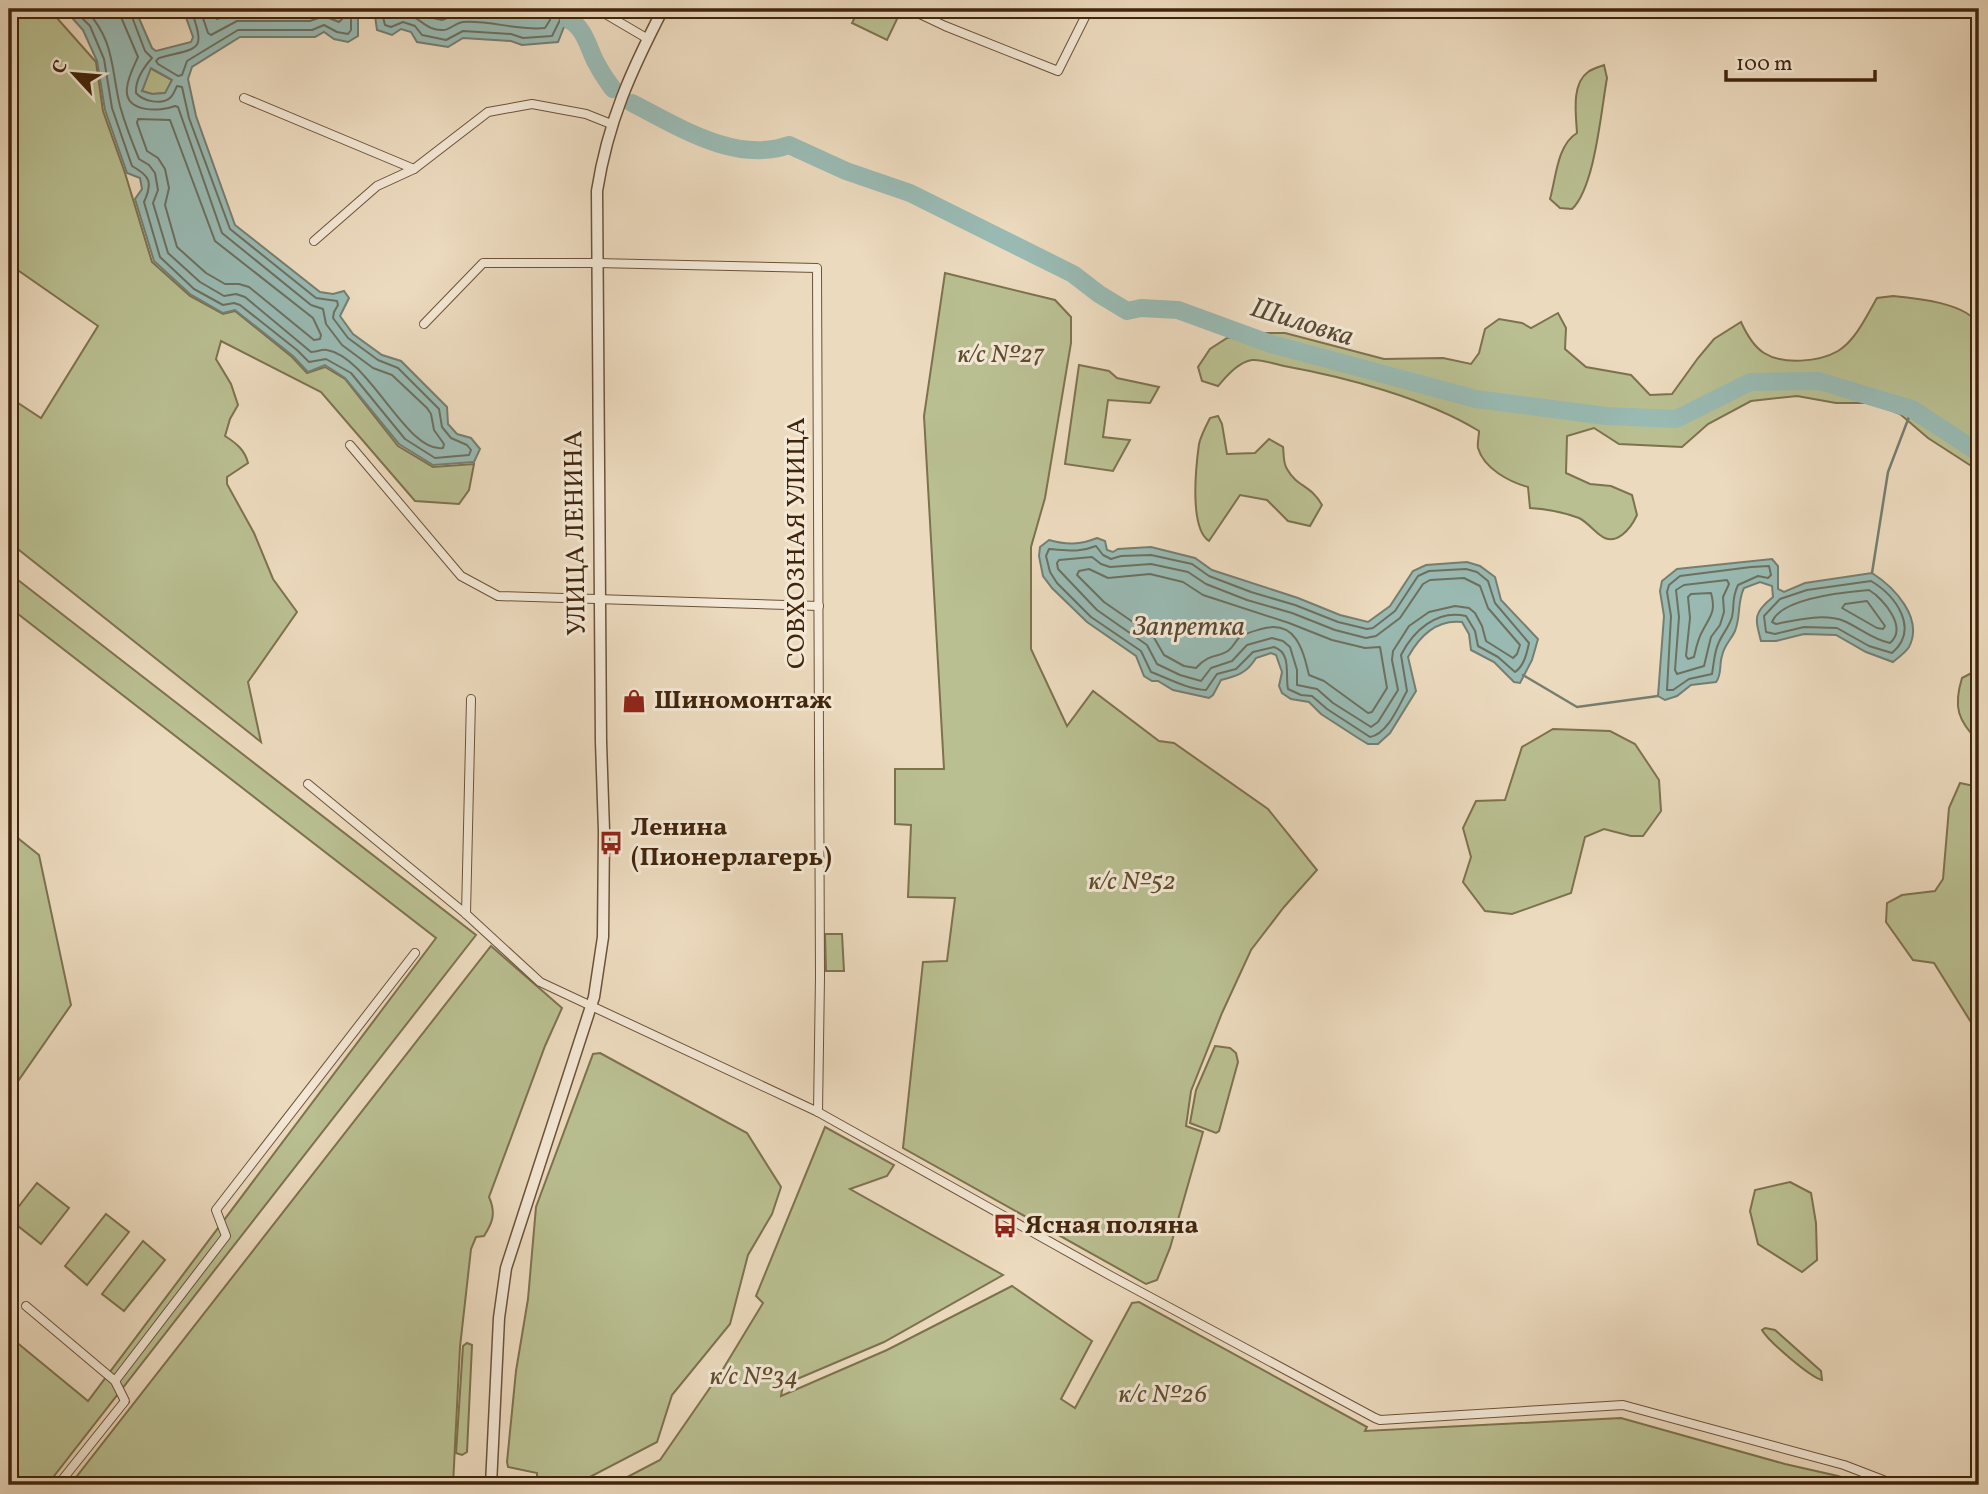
<svg xmlns="http://www.w3.org/2000/svg" width="1988" height="1494" font-family="Vollkorn,serif">
	<style>
		.green { fill: #b9bf91; stroke: #7d724e; stroke-width: 2 }
		.water { fill: #99bab3; stroke: #767e70; stroke-width: 2; fill-rule: evenodd }
		.lines { fill: none; stroke-linecap: round; stroke-linejoin: round }
		.shore { stroke: #6d705f; stroke-width: 2 }
		.stream { stroke: #767e70; stroke-width: 2.5 }
		.river { stroke: #99bab3; stroke-width: 18 }
		.minor-casing { stroke: #6c5238; stroke-width: 10 }
		.tertiary-casing { stroke: #6c5238; stroke-width: 13 }
		.minor { stroke: #f3e7d5; stroke-width: 8 }
		.tertiary { stroke: #f3e7d5; stroke-width: 10 }
		.labels { text-anchor: middle; dominant-baseline: central; stroke-width: 6; stroke-linejoin: round; paint-order: stroke }
		.park-label { font-size: 26px; font-style: italic; fill: #5f4c2c; stroke: #f3e7d5 }
		.street-label { font-size: 26px; fill: #41250b; stroke: #f3e7d5 }
		.poi-label { font-size: 26px; font-weight: bold; fill: #41250b; stroke: #f3e7d5; text-anchor: start }
		.water-label { font-size: 28px; font-style: italic; fill: #574a35; stroke: #f3e7d5 }
	</style>
	<rect width="100%" height="100%" fill="#ecdabe"/>
	<filter id="stains"><feTurbulence type="fractalNoise" baseFrequency=".00286" numOctaves="4"/><feColorMatrix values="0 0 0 0 .2 0 0 0 0 .09 0 0 0 0 .02 0 0 0 .5 -.17"/></filter>
	<radialGradient id="worn" r=".72"><stop offset=".6" stop-color="#630" stop-opacity="0"/><stop offset="1" stop-color="#630" stop-opacity=".3"/></radialGradient>
	<g class="green">
		<path d="M9 9H49L96 62 103 111 125 173 152 262 190 296 223 314 235 311 292 357 307 373 325 367 345 379 398 446 433 467 474 464 469 490 459 504 415 501 321 392 221 341 216 359 231 384 238 405 230 419 225 436C236 443 245 450 248 463L227 477V484L254 533 273 579 297 612 248 682 261 742 9 542V397L41 418 98 326 9 264Z"/>
		<path d="M859 9H882L898 17 887 40 852 23Z"/>
		<path d="M1604 65 1607 78C1601 111 1595 187 1572 209L1560 208 1550 199C1556 178 1557 145 1577 133 1576 115 1571 84 1588 72 1592 69 1599 67 1604 65Z"/>
		<path d="M150 68 172 80 166 93 152 94 142 91Z"/>
		<path d="M945 273 1055 300 1071 317V343L1045 498 1031 547V649L1067 726 1093 691 1159 741 1174 743 1268 809 1317 870 1284 907 1251 950 1222 1013 1191 1091 1186 1126 1203 1132 1170 1248 1157 1280 1146 1284 903 1148 923 962 947 961 955 898 908 897 911 825 895 824V769H944L924 416Z"/>
		<path d="M1893 296C1915 298 1969 303 1979 326V471L1928 438 1900 414 1872 403H1836L1797 396 1751 401 1708 424 1682 447 1619 444 1594 428 1567 436 1566 473 1590 484 1611 486 1632 495 1637 515C1631 528 1616 548 1600 535 1593 530 1587 522 1579 518 1563 512 1547 509 1530 508L1528 487C1510 482 1484 469 1478 448 1477 444 1479 436 1479 431 1425 398 1345 377 1284 366 1275 364 1261 359 1252 360 1238 362 1226 377 1218 386L1202 381 1198 367 1210 349 1227 338 1258 333H1285L1384 359 1443 358 1471 364 1479 353 1485 329 1499 319 1522 323 1531 328 1558 313 1566 328 1565 349 1586 367 1631 375 1650 395 1672 394 1698 358 1714 339 1741 322C1746 333 1753 346 1764 353 1783 365 1819 362 1838 351 1856 340 1867 315 1877 298Z"/>
		<path d="M1079 365 1109 371 1117 378 1159 387 1150 403 1108 400 1103 437 1130 440 1113 471 1065 464Z"/>
		<path d="M1218 416 1222 424 1227 454 1255 453 1269 439 1283 447C1284 454 1283 463 1287 469 1297 487 1311 485 1322 505L1310 526 1288 521 1267 500 1240 495 1209 541C1189 528 1196 466 1199 444 1201 435 1206 426 1210 418Z"/>
		<path d="M9 573 476 935 47 1485H9V1336L88 1401 436 938 9 607Z"/>
		<path d="M1979 669V742C1958 721 1953 707 1962 678Z"/>
		<path d="M1553 729 1610 731 1635 744 1659 780 1661 811 1643 836H1631L1604 829 1585 837 1571 893 1512 914 1485 911 1463 882 1471 857 1463 828 1476 801 1505 800 1522 747Z"/>
		<path d="M1960 783 1979 787V1035L1934 963 1913 960 1886 922 1887 903 1902 895 1935 891 1943 879 1949 808Z"/>
		<path d="M9 831 39 855 71 1005 9 1094Z"/>
		<path d="M825 934H842L844 971H826Z"/>
		<path d="M491 946 562 1008 545 1046 489 1197C496 1213 493 1222 484 1236L476 1237 471 1249 460 1347 453 1485H70Z"/>
		<path d="M1215 1046 1230 1048 1236 1053 1238 1062 1219 1131 1216 1133 1190 1123 1196 1090Z"/>
		<path d="M600 1053 747 1133 781 1187 772 1214 748 1255 730 1324 672 1395 657 1442 582 1481 583 1485H537V1473L508 1467 507 1462 516 1371 528 1299 536 1207 593 1054Z"/>
		<path d="M825 1127 894 1165 887 1176 850 1189 1003 1275 884 1342 783 1385 781 1396 887 1350 1012 1286 1092 1341 1061 1399 1075 1408 1132 1303 1139 1302 1367 1427 1365 1431 1621 1418 1785 1464 1838 1476 1865 1485H612L660 1460 723 1369 763 1303 756 1296Z"/>
		<path d="M1790 1182 1811 1193 1816 1223 1817 1260 1802 1272 1758 1244 1750 1211 1755 1190Z"/>
		<path d="M37 1183 69 1208 41 1244 9 1219Z"/>
		<path d="M106 1214 129 1232 87 1285 65 1266Z"/>
		<path d="M143 1241 165 1260 124 1311 102 1294Z"/>
		<path d="M1765 1328 1775 1330 1821 1371 1822 1380C1810 1377 1768 1341 1762 1330Z"/>
		<path d="M467 1343 472 1345 467 1452 462 1455 456 1453 463 1346Z"/>
	</g>
	<g class="water">
		<path d="M59 9H135L152 48 156 51 191 42 193 37 183 9H358V36L348 42 334 39 324 32 315 37H240L192 67 188 79 196 116 235 225 320 292 333 294 344 291 349 298 340 316 353 334 382 355 401 361 447 407 448 424 457 434 471 438 480 449 474 462 433 465 399 444 345 378 325 365 308 372 293 356 235 310 223 313 190 294 154 261 135 199 142 189 140 178 127 173 105 110 97 61 83 30 65 10ZM151 68 172 80 165 93 152 94 142 91Z"/>
		<path d="M374 9H546L564 12 585 25 583 34 572 26 564 27 558 42 522 45 511 41 463 38 448 47 417 42 411 32 401 29 392 35 377 30Z"/>
		<path d="M1097 538 1105 541 1107 550 1113 552 1118 549 1151 547 1195 558 1212 570 1298 598 1340 615 1368 622 1390 606 1413 571 1426 565 1467 562 1480 566 1495 577 1501 600 1538 639 1532 660 1520 683 1514 682 1494 662 1471 650 1469 634 1462 622C1436 619 1419 637 1408 657L1416 691 1390 733 1378 744H1368L1358 738 1321 714 1309 702 1291 699 1282 693 1279 686 1282 672 1276 655 1271 653 1256 658C1247 673 1237 676 1221 680L1213 695 1209 698 1173 690 1158 681H1152L1144 676 1136 656 1087 622 1052 588 1043 576 1039 556 1040 547 1049 540C1066 545 1080 545 1097 538Z"/>
		<path d="M1772 559 1778 566V589L1784 592 1805 583 1872 573C1894 587 1924 618 1909 647 1906 652 1898 658 1893 662L1866 652 1836 635 1804 634 1776 641H1761C1755 618 1753 613 1773 597L1772 586 1760 582 1744 588C1737 602 1741 616 1735 631 1731 640 1724 645 1722 656 1719 665 1722 675 1716 682L1691 685 1677 696 1665 700 1658 696 1664 616 1660 591 1662 581 1677 569Z"/>
	</g>
	<g class="lines">
		<g class="shore">
			<path d="M73 9 90 26 104 59 112 108 132 166C150 176 153 182 144 202L160 257 194 289 223 305 234 303 240 305 297 350 309 362 326 359 351 373 405 439 435 458 469 455 471 450 467 445 451 438 442 427 439 409 398 368 378 360 348 338 333 318 334 312 338 305 337 301 316 298 230 229 189 118 182 87 177 86C175 90 174 94 171 97 162 106 143 101 136 93 135 79 144 67 152 58L145 51 129 9"/>
			<path d="M85 9C115 40 111 69 120 106 125 124 132 142 139 159L149 165 155 173 158 190 153 203 168 253 200 282 224 296 236 294 245 297 311 352C316 352 322 349 327 350 369 357 407 454 443 448L444 444 434 430 431 414 427 408 392 375 373 368 342 345 326 324 323 309 311 305 222 233 178 107 175 106C160 112 124 113 127 88 128 77 134 66 138 57L121 17 120 9"/>
			<path d="M191 9C206 53 200 47 159 58L156 61 158 64 178 76 182 75 187 61 238 30H312L324 25 337 32 348 34 351 30V9"/>
			<path d="M200 9 208 33 211 35 237 21H310L324 16 339 22 342 19V9"/>
			<path d="M211 9 217 19 237 11H307L311 9"/>
			<path d="M381 9 385 25 391 27 403 22 415 26 422 35 446 40 463 31 511 34 523 38 552 36 560 20 557 9"/>
			<path d="M390 9 393 14C419 10 422 31 443 30 450 30 455 23 463 22 490 20 518 31 545 28L550 20 548 9"/>
			<path d="M422 9 433 18 442 20 463 12 535 18 538 16 537 9"/>
			<path d="M138 119 170 120 215 241 313 318 321 335 320 339 314 340 249 287 239 284H225L206 273 177 247 165 205 169 188 165 169 158 158 147 151 137 123Z"/>
			<path d="M1096 546 1103 555 1111 559 1121 556 1151 555 1192 564 1209 576 1251 592 1295 605 1338 622 1367 629 1373 628 1395 611 1418 576 1429 571 1466 569 1477 572 1488 581 1495 603 1529 643C1527 653 1524 666 1515 672L1498 657 1478 646 1475 631 1466 616C1437 609 1413 631 1401 655L1407 691C1399 705 1388 734 1370 737L1327 709 1312 696 1301 695 1288 689C1285 675 1292 653 1274 647L1253 652 1236 669 1217 674 1206 690C1186 689 1168 678 1151 672L1141 651 1091 617 1057 583 1050 572 1046 556 1049 549C1066 550 1079 553 1096 546Z"/>
			<path d="M1092 557 1101 564 1110 567 1151 564 1188 572 1206 584 1247 600 1292 613 1335 630 1366 638 1376 636 1400 618 1423 584 1430 580 1464 578 1480 586 1488 608 1520 645 1517 654 1513 658 1486 641 1482 626 1475 613 1469 608 1455 606 1429 612 1409 626 1393 651 1392 660 1398 690 1378 722 1371 727 1333 703 1317 689 1297 685V670L1290 647 1283 641 1272 638 1247 645 1232 661 1211 668 1201 681 1180 675 1157 664 1147 645 1097 610 1058 569 1057 563 1059 560Z"/>
			<path d="M1751 567 1769 566 1771 575 1768 578 1758 576 1738 585C1731 600 1735 604 1732 617 1729 627 1723 633 1719 642 1714 652 1714 663 1712 674L1689 679 1673 690H1667L1671 616 1667 592 1669 585 1680 576Z"/>
			<path d="M1089 569 1108 578 1150 574 1183 582 1203 595 1289 623 1332 640 1365 648 1380 647 1387 688 1372 712 1368 713 1324 681 1309 675C1303 650 1296 619 1261 629 1254 631 1246 633 1240 637 1235 641 1234 646 1229 650 1220 658 1210 652 1196 668L1184 666 1164 655 1153 636 1104 602 1077 575 1079 571Z"/>
			<path d="M1727 580 1729 584 1723 597 1724 612 1720 625 1711 637 1704 666 1677 674 1675 670 1679 617 1676 590 1684 585Z"/>
			<path d="M1871 581C1896 596 1920 629 1892 653L1869 646 1837 628 1804 627 1775 634 1766 632 1764 616 1780 599 1807 590Z"/>
			<path d="M1869 590C1884 599 1908 628 1890 643 1873 640 1860 628 1844 621 1824 613 1796 620 1776 624L1772 622C1781 598 1845 592 1869 590Z"/>
			<path d="M1711 593C1716 611 1711 615 1703 630 1698 638 1696 648 1694 657L1688 659 1686 656 1690 618 1688 597 1691 594Z"/>
			<path d="M1867 601 1885 626 1883 629 1877 628 1842 608 1845 604Z"/>
		</g>
		<g class="stream">
			<path d="M1872 573 1888 472 1912 409"/>
			<path d="M1523 675 1577 707 1658 696"/>
		</g>
		<g class="river">
			<path d="M569 20C586 28 589 52 598 66 602 74 608 82 613 89"/>
			<path d="M632 103C679 127 736 164 789 145L846 171 910 193 1073 274 1099 294 1127 311 1141 308 1178 310 1271 344 1476 399 1606 416 1676 419 1750 382 1819 381 1912 409 1979 453"/>
		</g>
		<g class="minor-casing">
			<g id="minor">
				<path d="M597 9 648 39"/>
				<path d="M909 9 945 26 1058 71 1089 9"/>
				<path d="M244 98 414 169 488 112 532 104 586 114 611 124"/>
				<path d="M314 241 377 186 414 169"/>
				<path d="M424 324 483 263H596L817 268 820 976 818 1112"/>
				<path d="M350 445 461 576 498 596 819 606"/>
				<path d="M308 784 466 914 540 982 818 1112 1111 1276 1375 1418 1380 1420 1623 1405 1844 1465 1896 1485"/>
				<path d="M466 914 471 699"/>
				<path d="M26 1306 115 1381 125 1401 58 1485"/>
				<path d="M115 1381 226 1236 216 1210 415 953"/>
			</g>
		</g>
		<g class="tertiary-casing">
			<path id="tertiary" d="M491 1485 499 1318 506 1268 594 997 603 937 604 831 601 742 597 191C608 121 631 71 663 9"/>
		</g>
		<use href="#minor" class="minor"/>
		<use href="#tertiary" class="tertiary"/>
	</g>
	<defs>
		<g id="shop-bare" transform="scale(1.89)"><path d="M-5-2.5h2.3a2.7 3.5 0 0 1 5.4 0H5L5.5 6h-11ZM-1.5-2.5h3a1.5 2.3 0 0 0-3 0Z" fill="#8f2418" stroke="#f3e7d5" stroke-width="2.5" paint-order="stroke"/></g>
		<g id="bus-bare" transform="scale(1.89)"><path d="M-5-6H5V4H4V6H2V4H-2V6H-4V4H-5ZM-3.5-4V0h7V-4ZM-3.5 1.2v1.5H-2V1.2ZM2 1.2v1.5H3.5V1.2Z" fill="#8f2418" stroke="#f3e7d5" stroke-width="2.5" paint-order="stroke"/></g>
	</defs>
	<g fill-rule="evenodd">
		<use href="#shop-bare" x="634" y="701"/>
		<use href="#bus-bare" x="611" y="843"/>
		<use href="#bus-bare" x="1005" y="1226"/>
	</g>
	<g class="labels">
		<g class="park-label">
			<text x="1001" y="355">к/с №27</text>
			<text x="1132" y="882">к/с №52</text>
			<text x="754" y="1377">к/с №34</text>
			<text x="1163" y="1395">к/с №26</text>
		</g>
		<g class="street-label">
			<text transform="translate(576 533) rotate(-91)">УЛИЦА ЛЕНИНА</text>
			<text transform="translate(797 543) rotate(-90)">СОВХОЗНАЯ УЛИЦА</text>
		</g>
		<g class="poi-label">
			<text x="654" y="701">Шиномонтаж</text>
			<text x="631" y="828">Ленина<tspan x="631" dy="30">(Пионерлагерь)</tspan></text>
			<text x="1025" y="1226">Ясная поляна</text>
		</g>
		<g class="water-label">
			<text transform="translate(1302 323) rotate(17)">Шиловка</text>
			<text x="1189" y="627">Запретка</text>
		</g>
	</g>
	<rect width="1988" height="1494" fill="none" stroke="#ecdabe" stroke-width="35"/>
	<rect x="10" y="10" width="1967" height="1473" fill="none" stroke="#41250b" stroke-width="3.5"/>
	<rect x="18" y="18" width="1953" height="1459" fill="none" stroke="#41250b" stroke-width="2"/>
	<g transform="translate(74 74) rotate(296)" stroke="#f3e7d5" stroke-width="5" paint-order="stroke">
	<path d="M0-5L12 26L0 18L-12 26Z" fill="#41250b"/>
	<text y="-10" font-size="19" font-weight="bold" text-anchor="middle" fill="#41250b">С</text>
	</g>
	<path d="M1726 70v10h149v-10" fill="none" stroke="#41250b" stroke-width="3.5"/>
	<text x="1736" y="70" font-size="21" fill="#41250b" stroke="#f3e7d5" stroke-width="5" paint-order="stroke">100 m</text>
	<rect width="100%" height="100%" filter="url(#stains)"/>
	<rect width="100%" height="100%" fill="url(#worn)"/>
</svg>
